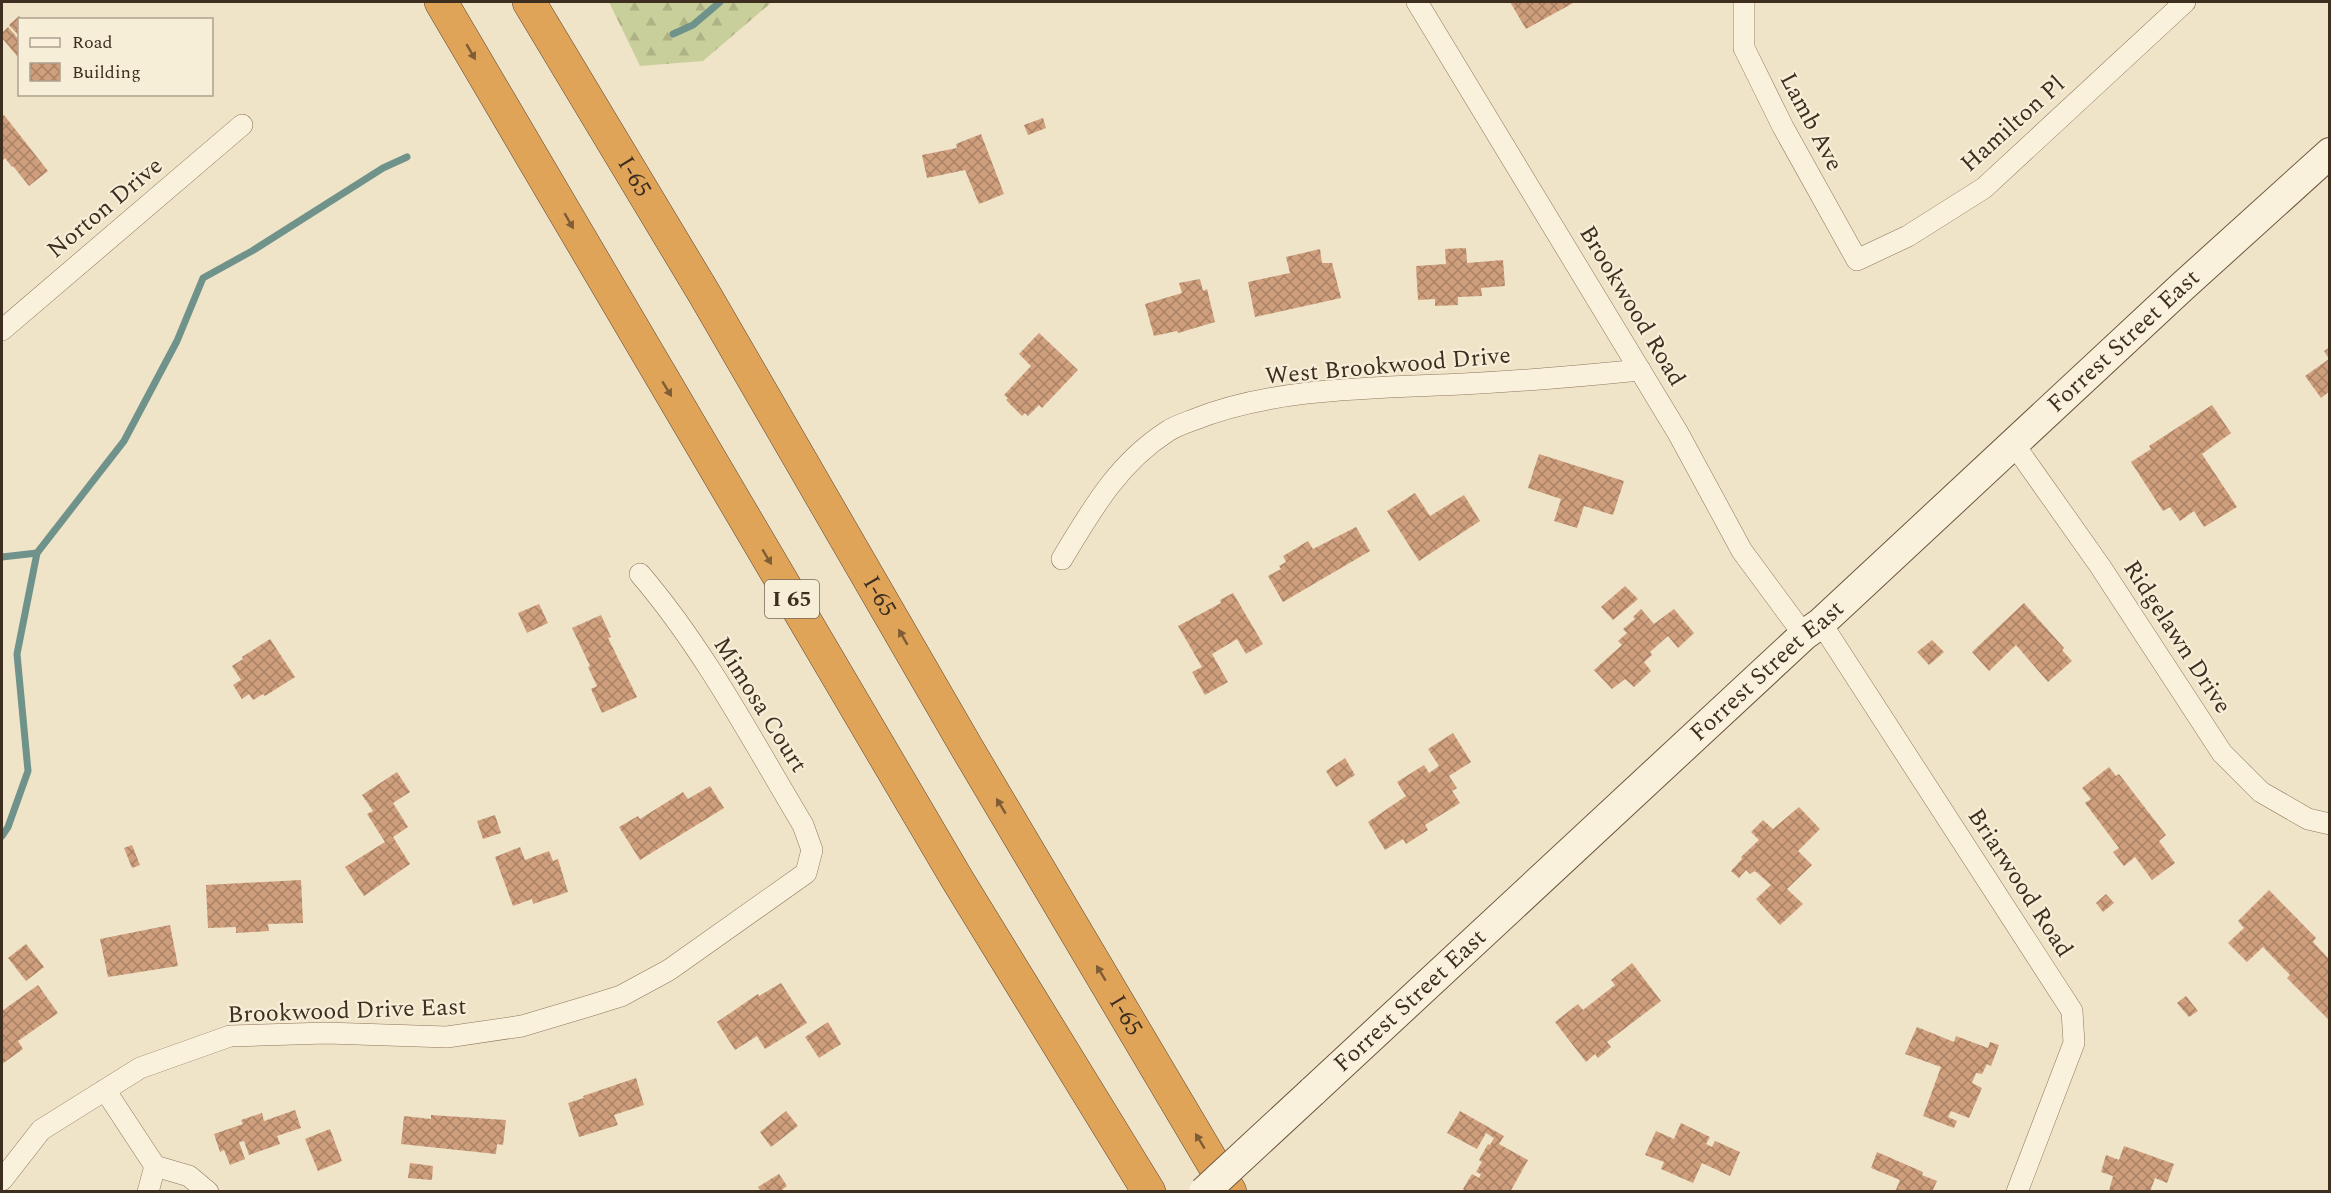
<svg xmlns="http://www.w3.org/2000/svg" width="2331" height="1193" font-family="Spectral,serif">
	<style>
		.forest { fill: url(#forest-firs) }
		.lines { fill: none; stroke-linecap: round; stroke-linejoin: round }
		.stream { stroke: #6f938a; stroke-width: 7 }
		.building { fill: url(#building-cross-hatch) }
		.street-casing { stroke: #8d765c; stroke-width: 22 }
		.secondary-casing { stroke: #6f573f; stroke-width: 32 }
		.highway-casing { stroke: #5b4430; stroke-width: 34 }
		.street { stroke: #faf1dc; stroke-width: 21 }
		.secondary { stroke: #faf1dc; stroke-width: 30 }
		.highway { stroke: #e0a458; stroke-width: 33 }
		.secondary-bridge-casing { stroke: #6f573f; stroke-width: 32; stroke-linecap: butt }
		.secondary-bridge { stroke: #faf1dc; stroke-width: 30 }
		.oneway { fill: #7e5d36 }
		.labels { text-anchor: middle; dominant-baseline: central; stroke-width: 4.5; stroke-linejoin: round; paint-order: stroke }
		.shield { fill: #f7eed8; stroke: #756857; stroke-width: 1.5 }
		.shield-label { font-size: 22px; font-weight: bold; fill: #3d2e20 }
		.street-label { font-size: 24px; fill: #3d2e20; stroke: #f7eed8 }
	</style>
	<defs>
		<pattern id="forest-firs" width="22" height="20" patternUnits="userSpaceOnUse" patternTransform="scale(1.5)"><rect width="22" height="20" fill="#c9cf9b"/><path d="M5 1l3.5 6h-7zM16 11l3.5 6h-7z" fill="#aeb285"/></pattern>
		<pattern id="building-cross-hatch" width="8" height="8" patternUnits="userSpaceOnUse" patternTransform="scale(1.5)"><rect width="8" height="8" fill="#cf9f7d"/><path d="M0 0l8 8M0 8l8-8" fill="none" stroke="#a98266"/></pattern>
	</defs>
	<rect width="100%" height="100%" fill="#f0e4c8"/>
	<path class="forest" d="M609 2H772L703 61 640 66Z"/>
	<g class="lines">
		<g class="stream">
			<path d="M673 34 693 25 720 2"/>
			<path d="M2 557 37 553"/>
			<path d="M2 836 8 827 28 771 17 654 37 553 124 441 177 341 203 278 252 251 383 168 407 157"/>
		</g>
	</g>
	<g class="building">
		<path d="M1510 2H1575L1526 29Z"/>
		<path d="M19 16 22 20H20V37L9 25Z"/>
		<path d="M8 27 20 41V53L17 56 2 38V33Z"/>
		<path d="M4 115 48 171 29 186 13 166 12 167 5 158 2 161V117Z"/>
		<path d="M1043 118 1046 128 1028 135 1024 125Z"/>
		<path d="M981 134 1004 194 979 204 965 170 927 178 922 155 957 148 956 144Z"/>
		<path d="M1466 248 1467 263 1503 260 1505 286 1481 288 1482 296 1458 297V305L1435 306V299L1418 300 1416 266 1446 264 1445 249Z"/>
		<path d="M1320 249 1322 263H1332L1341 298 1255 317 1248 282 1290 273 1286 257Z"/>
		<path d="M1200 279 1203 291 1207 289 1215 322 1178 333 1177 331 1154 336 1145 304 1182 293 1179 283Z"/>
		<path d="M1039 333 1078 370 1042 408 1039 405 1028 416 1025 413 1022 416 1006 400 1008 398 1004 395 1031 366 1019 354Z"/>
		<path d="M2330 347V391L2321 398 2305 376 2329 359 2324 351Z"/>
		<path d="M2212 405 2231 433 2202 454 2237 507 2204 527 2194 511 2180 521 2170 507 2163 511 2131 462 2151 449 2149 446Z"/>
		<path d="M1539 454 1624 481 1613 515 1584 506 1577 528 1554 521 1561 499 1528 488Z"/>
		<path d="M1415 493 1430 516 1464 495 1480 521 1419 561 1387 511Z"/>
		<path d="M1356 527 1370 551 1283 602 1268 576 1281 569 1279 566 1286 562 1283 556 1308 541 1313 549Z"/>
		<path d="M1625 586 1638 599 1613 620 1601 607Z"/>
		<path d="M1233 593 1263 644 1246 654 1237 639 1212 654 1228 682 1205 695 1192 672 1202 667 1178 626 1221 603 1220 600Z"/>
		<path d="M2024 603 2064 648 2062 650 2072 661 2048 682 2016 645 1989 671 1972 652Z"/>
		<path d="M539 604 548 623 527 633 518 613Z"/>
		<path d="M1641 609 1654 624 1674 609 1694 633 1678 648 1668 636 1650 652 1652 655 1644 662 1651 671 1634 687 1625 679 1612 689 1594 670 1622 645 1618 641 1627 633 1623 629 1635 619 1633 617Z"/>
		<path d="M601 615 611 637 608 638 637 697 602 713 591 689 597 686 588 667 590 666 572 628Z"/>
		<path d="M270 639 295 677 265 696 263 694 253 700 249 694 242 699 233 685 241 680 232 666 243 659 242 657Z"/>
		<path d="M1932 640 1944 652 1929 665 1917 652Z"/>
		<path d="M1453 733 1471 762 1449 776 1457 788 1452 791 1460 803 1425 825 1428 830 1406 844 1403 839 1385 850 1368 822 1406 796 1397 782 1424 765 1429 773 1439 766 1428 749Z"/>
		<path d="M1345 758 1355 775 1336 787 1326 771Z"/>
		<path d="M2109 767 2116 776 2119 774 2166 835 2159 841 2175 863 2152 880 2135 857 2124 866 2113 852 2119 848 2085 803 2091 799 2082 788Z"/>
		<path d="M397 772 410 792 393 803 408 827 393 837 410 864 364 896 345 867 385 842 367 814 373 811 362 795Z"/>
		<path d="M710 786 724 808 640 860 619 827 638 816 640 819 683 792 688 799Z"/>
		<path d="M1799 807 1820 829 1798 851 1812 865 1787 889 1803 904 1780 925 1756 899 1771 885 1755 871 1750 874 1746 870 1739 878 1731 871 1742 859 1741 857 1759 840 1751 832 1763 820 1773 829Z"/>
		<path d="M495 815 501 833 483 839 477 821Z"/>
		<path d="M132 845 140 865 132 868 124 848Z"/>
		<path d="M520 847 525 860 549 851 553 861 558 859 568 892 533 904 532 899 513 906 495 857Z"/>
		<path d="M301 880 303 923 268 924 269 931 236 933V927L208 928 206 885Z"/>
		<path d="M2269 890 2316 938 2313 942 2330 960V1021L2287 978 2290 975 2263 947 2247 962 2228 943 2244 928 2238 921Z"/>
		<path d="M2106 894 2114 903 2103 912 2096 903Z"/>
		<path d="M170 925 178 966 108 977 100 939Z"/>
		<path d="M26 944 44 967 26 981 8 958Z"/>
		<path d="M1632 963 1661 1001 1607 1042 1611 1047 1598 1058 1595 1054 1586 1062 1555 1022 1578 1004 1583 1010 1615 985 1611 980Z"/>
		<path d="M781 983 807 1023 765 1049 757 1036 735 1050 717 1022 758 994 759 996Z"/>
		<path d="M38 985 58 1013 18 1041 23 1049 2 1064V1011Z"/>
		<path d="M2186 996 2198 1011 2189 1017 2177 1003Z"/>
		<path d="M828 1022 841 1044 819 1058 805 1037Z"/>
		<path d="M1917 1027 1954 1042 1956 1036 1988 1048 1990 1042 1999 1045 1991 1066 1987 1064 1982 1074 1976 1073 1972 1083 1982 1088 1969 1118 1951 1111 1948 1117 1957 1121 1954 1128 1923 1116 1941 1067 1905 1054Z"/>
		<path d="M636 1078 644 1105 614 1115 618 1125 579 1137 568 1103 584 1098 583 1096Z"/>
		<path d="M295 1110 301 1128 277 1136 280 1144 249 1155 244 1141 239 1142 245 1159 230 1165 224 1150 220 1152 214 1134 243 1124 241 1120 262 1113 264 1121Z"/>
		<path d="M786 1111 798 1126 771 1147 760 1132Z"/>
		<path d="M1460 1111 1504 1136 1499 1144 1528 1160 1510 1192H1467L1463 1189 1472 1174 1479 1178 1481 1174 1476 1172 1482 1162 1479 1160 1488 1144 1490 1145 1494 1138 1486 1133 1477 1149 1447 1133Z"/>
		<path d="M431 1115 506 1120 503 1145 497 1144 496 1154 401 1144 404 1116 431 1119Z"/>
		<path d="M1681 1123 1710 1137 1706 1144 1712 1147 1715 1141 1740 1152 1730 1176 1702 1163 1693 1183 1661 1169 1664 1162 1645 1155 1656 1131 1674 1139Z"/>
		<path d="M330 1129 342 1161 318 1171 305 1139Z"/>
		<path d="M2124 1146 2174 1164 2167 1183 2155 1178 2150 1192 2109 1191 2113 1176 2101 1172 2106 1155 2119 1160Z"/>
		<path d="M1877 1152 1923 1172 1922 1175 1937 1181 1932 1192H1895L1900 1180 1871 1168Z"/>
		<path d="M410 1163 433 1166 432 1180 408 1178Z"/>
		<path d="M779 1174 787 1186 779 1192H761L758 1187Z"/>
	</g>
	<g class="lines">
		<g class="street-casing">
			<g id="street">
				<path d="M1417 2 1678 433 1742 551 1804 635"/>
				<path d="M1744 2V48L1783 127 1857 260 1908 236 1984 188 2185 2"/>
				<path d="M2 330 242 125"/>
				<path d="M2013 443 2100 566 2222 753 2261 792 2308 819 2330 824"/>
				<path d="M1062 559C1092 509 1118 463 1168 431 1176 426 1185 423 1193 420 1274 387 1377 388 1463 384 1522 381 1581 376 1640 370"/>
				<path d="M1821 623 2072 1011 2074 1043 2017 1192"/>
				<path d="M105 1090 155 1166 189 1176 208 1192"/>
				<path d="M2 1180 41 1130 140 1068 230 1036 326 1033 447 1037 522 1026 589 1006 621 996 669 970 806 873 812 850 803 825C752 740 705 650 640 574"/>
				<path d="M148 1192 155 1166"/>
			</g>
		</g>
		<g class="secondary-casing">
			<g id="secondary">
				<path id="s1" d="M1312 1092 1804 635 1821 623 2183 286 2330 153"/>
			</g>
		</g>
		<g class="highway-casing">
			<g id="highway">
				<path d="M441 2 957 879 1149 1192"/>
				<path id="s2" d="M529 2 705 295 967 748 1230 1192"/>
			</g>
		</g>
		<use href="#street" class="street"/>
		<use href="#secondary" class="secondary"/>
		<use href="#highway" class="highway"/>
		<g class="secondary-bridge-casing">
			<path id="secondary-bridge" d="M1204 1192 1312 1092"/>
		</g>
		<use href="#secondary-bridge" class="secondary-bridge"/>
	</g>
	<defs><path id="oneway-solid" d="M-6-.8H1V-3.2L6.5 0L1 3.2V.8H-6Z" transform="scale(1.5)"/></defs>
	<g class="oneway">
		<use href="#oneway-solid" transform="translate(471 52) rotate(60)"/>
		<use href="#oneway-solid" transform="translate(569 221) rotate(60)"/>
		<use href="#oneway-solid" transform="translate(667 389) rotate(59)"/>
		<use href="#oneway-solid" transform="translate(767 557) rotate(59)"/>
		<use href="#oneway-solid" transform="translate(903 637) rotate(-120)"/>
		<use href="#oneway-solid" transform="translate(1001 806) rotate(-121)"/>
		<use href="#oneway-solid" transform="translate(1101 973) rotate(-121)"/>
		<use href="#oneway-solid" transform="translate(1200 1141) rotate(-121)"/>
	</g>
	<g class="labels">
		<rect class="shield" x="765" y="580" width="54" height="38" rx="4.5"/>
		<g class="shield-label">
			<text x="792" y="599">I 65</text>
		</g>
		<g class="street-label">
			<text transform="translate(1811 122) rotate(62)">Lamb Ave</text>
			<text transform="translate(2013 124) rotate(-42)">Hamilton Pl</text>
			<text stroke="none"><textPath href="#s2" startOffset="204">I-65</textPath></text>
			<text transform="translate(105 208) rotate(-40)">Norton Drive</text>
			<text transform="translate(1632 306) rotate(59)">Brookwood Road</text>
			<text stroke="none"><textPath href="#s1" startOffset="1106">Forrest Street East</textPath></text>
			<text transform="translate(1388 366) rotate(-5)">West Brookwood Drive</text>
			<text stroke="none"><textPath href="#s2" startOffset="690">I-65</textPath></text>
			<text transform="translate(2177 637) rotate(57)">Ridgelawn Drive</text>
			<text stroke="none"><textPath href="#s1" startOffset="620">Forrest Street East</textPath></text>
			<text transform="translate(760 705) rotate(58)">Mimosa Court</text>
			<text transform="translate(2020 883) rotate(57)">Briarwood Road</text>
			<text stroke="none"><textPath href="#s1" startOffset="134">Forrest Street East</textPath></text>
			<text transform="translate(347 1011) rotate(-2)">Brookwood Drive East</text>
			<text stroke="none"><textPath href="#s2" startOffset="1176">I-65</textPath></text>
		</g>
	</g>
	<rect width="2331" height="1193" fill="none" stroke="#3d2e20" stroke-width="6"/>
	<rect x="18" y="18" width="195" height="78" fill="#f7eed8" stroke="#ada18e" stroke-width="1.5"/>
	<rect x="30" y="38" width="30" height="9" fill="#faf1dc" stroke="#ada18e" stroke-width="1.5"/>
	<text x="72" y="48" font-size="18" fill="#3d2e20">Road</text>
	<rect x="30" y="63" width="30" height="18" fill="url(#building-cross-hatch)" stroke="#ada18e" stroke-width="1.5"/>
	<text x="72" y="78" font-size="18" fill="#3d2e20">Building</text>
</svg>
